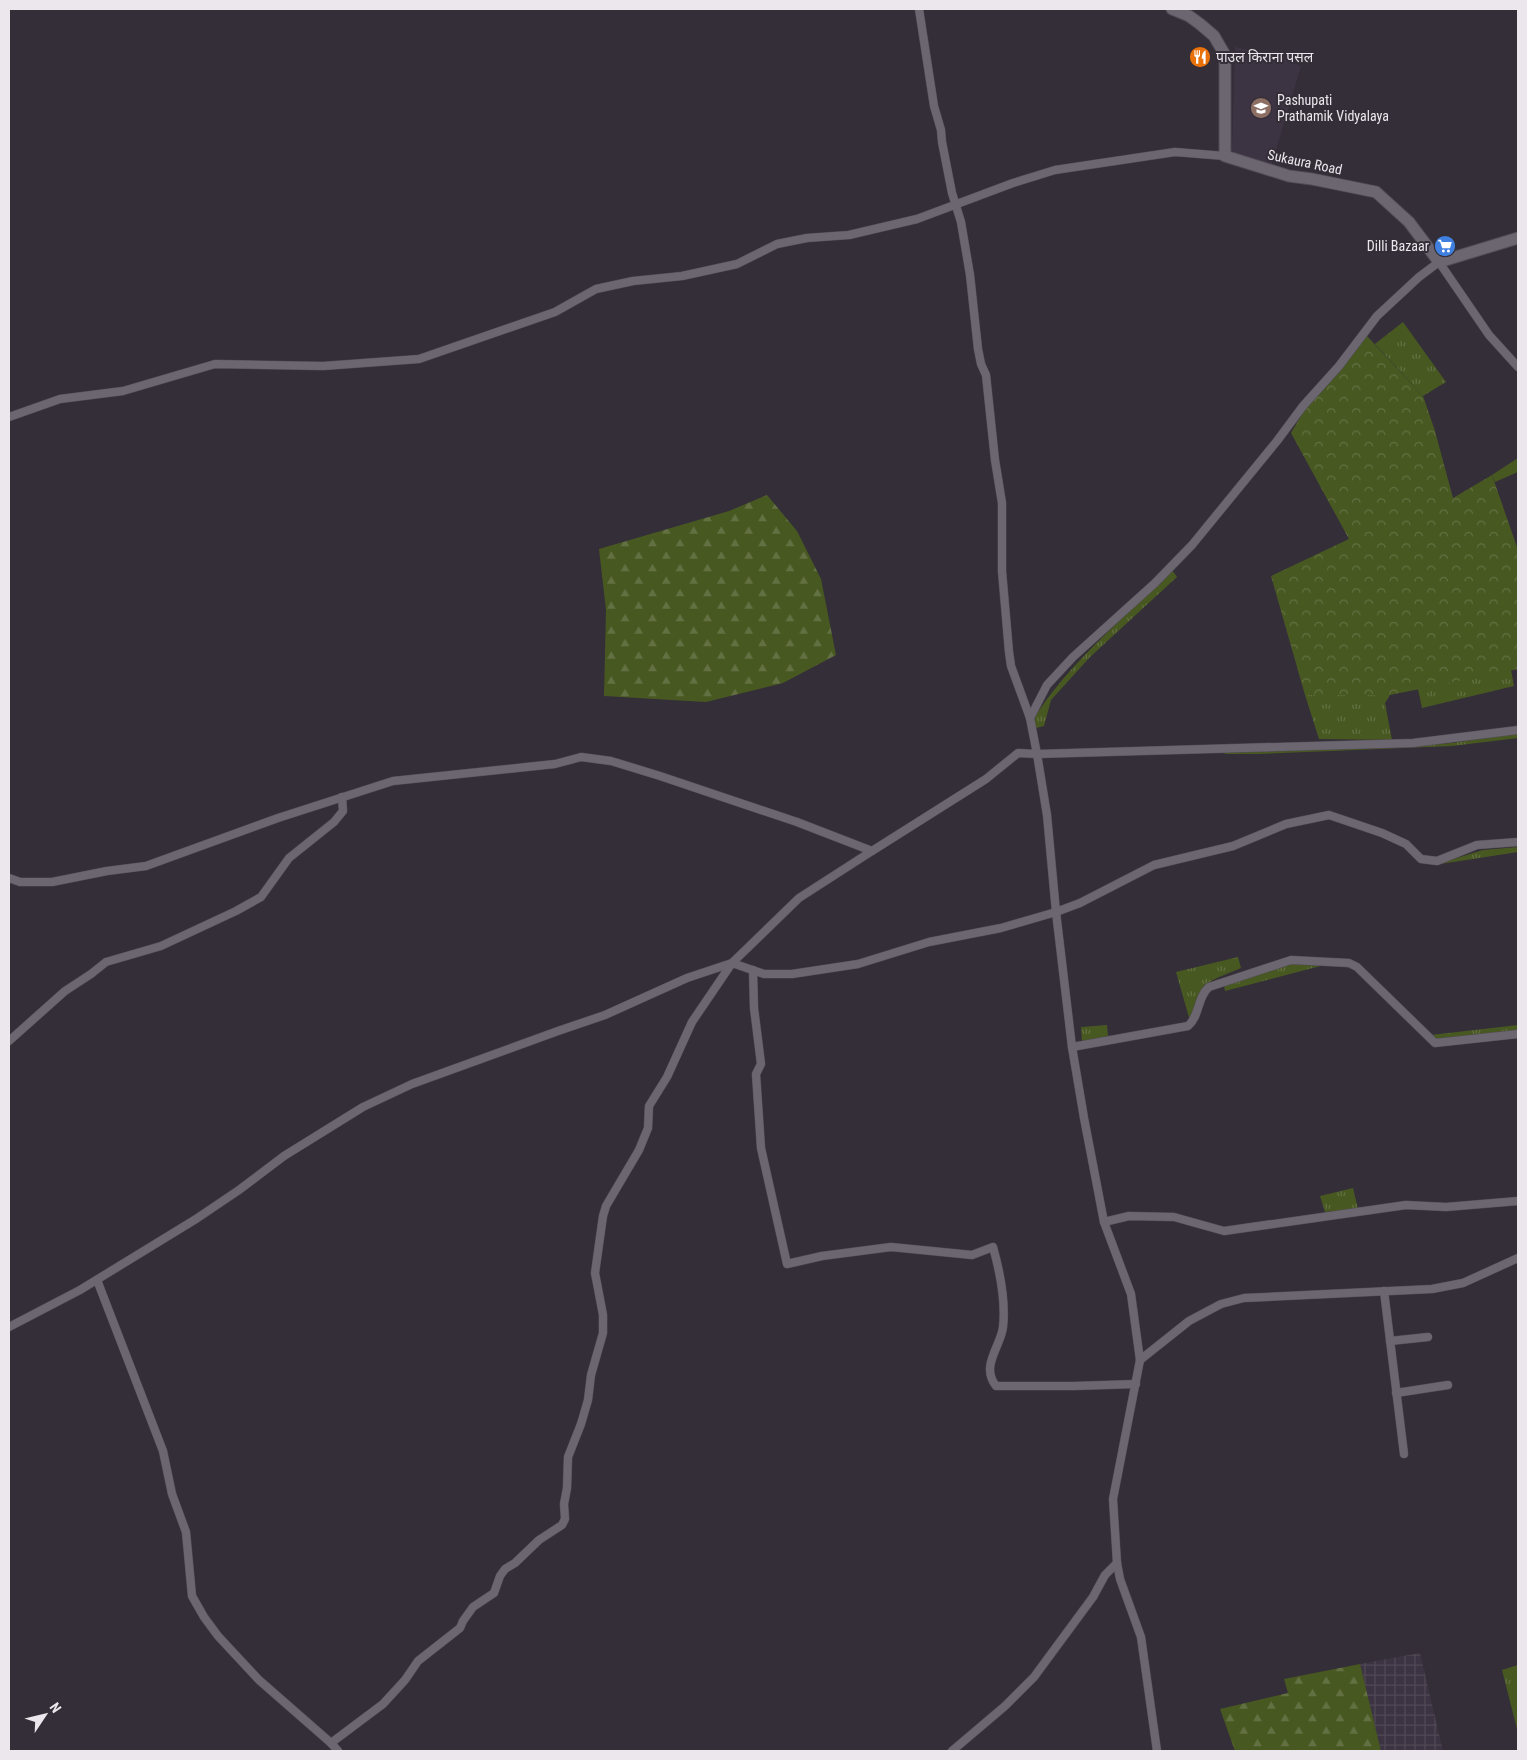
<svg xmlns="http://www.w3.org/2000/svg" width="1527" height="1760" font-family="'Roboto Condensed','Noto Sans Devanagari',sans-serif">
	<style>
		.built { fill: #3d3443 }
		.industrial { fill: url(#industrial-grid) }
		.grass { fill: url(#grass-tufts) }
		.forest { fill: url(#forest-firs) }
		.park { fill: url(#park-crowns) }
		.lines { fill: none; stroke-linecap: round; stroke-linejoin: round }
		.street-casing { stroke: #514c55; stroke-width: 9 }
		.secondary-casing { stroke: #514c55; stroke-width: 13 }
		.street { stroke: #6c6671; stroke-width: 8 }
		.secondary { stroke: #6c6671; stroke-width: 11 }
		.labels { text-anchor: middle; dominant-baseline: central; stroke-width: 4; stroke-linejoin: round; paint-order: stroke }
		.poi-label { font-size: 14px; fill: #ebe7ed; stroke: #332e37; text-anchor: start }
		.street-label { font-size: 14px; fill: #ebe7ed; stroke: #332e37 }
	</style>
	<defs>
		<pattern id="industrial-grid" width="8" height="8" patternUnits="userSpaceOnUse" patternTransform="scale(1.25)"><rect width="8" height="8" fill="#3d3443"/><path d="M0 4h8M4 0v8" fill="none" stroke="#504855"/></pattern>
		<pattern id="grass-tufts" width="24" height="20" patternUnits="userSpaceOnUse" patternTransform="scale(1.25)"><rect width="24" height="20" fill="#485821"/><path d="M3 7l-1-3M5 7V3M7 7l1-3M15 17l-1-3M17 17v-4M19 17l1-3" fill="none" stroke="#637042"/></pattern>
		<pattern id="forest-firs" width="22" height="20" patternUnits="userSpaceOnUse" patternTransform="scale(1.25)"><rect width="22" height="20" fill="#485821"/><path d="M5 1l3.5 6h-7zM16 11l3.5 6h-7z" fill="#637042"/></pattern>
		<pattern id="park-crowns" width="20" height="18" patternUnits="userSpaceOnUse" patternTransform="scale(1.25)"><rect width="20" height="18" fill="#485821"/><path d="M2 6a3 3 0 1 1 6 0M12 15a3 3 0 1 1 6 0" fill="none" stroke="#637042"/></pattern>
	</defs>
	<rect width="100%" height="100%" fill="#332e37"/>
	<path class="built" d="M1235 47 1283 58 1301 66 1271 167 1243 159 1232 150Z"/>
	<path class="industrial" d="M1420 1653 1443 1751H1381L1360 1664Z"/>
	<g class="grass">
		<path d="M1403 322 1446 382 1423 396 1375 344Z"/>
		<path d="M1518 458V472L1495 482 1492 475Z"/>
		<path d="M1172 570 1177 577 1090 657 1051 700 1044 726 1036 728 1033 720C1069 662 1125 618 1172 570Z"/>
		<path d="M1511 670 1514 686 1422 708 1418 689Z"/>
		<path d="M1305 695H1390L1385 703 1392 740 1319 739Z"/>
		<path d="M1518 733V738L1452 746 1258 754H1224L1227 752 1392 747 1452 743Z"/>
		<path d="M1518 847V852L1434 865 1483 850Z"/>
		<path d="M1238 957 1241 968C1203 984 1202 980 1190 1021L1176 972Z"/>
		<path d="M1291 963 1328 964 1225 991 1224 986Z"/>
		<path d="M1107 1025 1108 1036 1082 1043 1081 1027Z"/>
		<path d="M1518 1025V1031L1440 1040 1431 1035Z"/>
		<path d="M1353 1188 1358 1209 1325 1212 1320 1196Z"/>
		<path d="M1518 1665V1733L1502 1670Z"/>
	</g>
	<g class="forest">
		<path d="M767 495 797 531 821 579 836 655 783 683 706 702 604 696 606 610 599 549 729 511Z"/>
		<path d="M1360 1664 1381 1751H1235L1220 1709 1288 1693 1284 1679Z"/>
	</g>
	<path class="park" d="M1367 336 1423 396 1435 431 1453 498 1492 475 1518 550V669L1390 695H1305L1271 576 1349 539 1291 433 1305 409Z"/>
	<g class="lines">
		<g class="street-casing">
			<g id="street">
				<path d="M919 9 934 106 941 130 942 142 952 193 961 222 970 275 978 349 981 364 986 375 995 460 1002 503V571L1009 652 1011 666 1030 718 1037 754 1047 815 1056 912 1072 1047 1084 1118 1104 1222 1131 1294 1140 1360 1113 1499 1117 1563 1120 1579 1141 1637 1157 1751"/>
				<path d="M9 417 60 399 123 391 215 364 323 366 419 359 555 312 596 289 633 281 682 276 737 264 777 244 807 238 849 235 917 219 1013 183 1055 170 1175 152 1225 156"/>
				<path d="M1030 718 1047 685 1073 657 1155 583 1192 545 1277 441 1303 406 1339 366 1377 316 1419 277 1439 262 1489 335 1518 367"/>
				<path d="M9 878 20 882H52L107 871 146 866 278 818 393 781 555 764 581 757 611 761 660 776 797 822 872 851 986 779 1018 753 1037 754 1413 743 1518 730"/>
				<path d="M753 970 754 1008 761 1064 756 1074 761 1148 787 1264 822 1256 891 1247 972 1255 993 1247C1000 1272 1006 1300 1003 1327 1001 1346 980 1366 996 1386H1074L1136 1384"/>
				<path d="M9 1041 65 991 91 974 106 962 161 946 236 911 261 897 289 858 334 822 343 811 342 797"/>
				<path d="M1072 1047 1188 1026C1200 1016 1197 997 1209 987L1291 960 1349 963 1357 967 1435 1043 1518 1034"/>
				<path d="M1104 1222 1129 1216 1174 1217 1224 1231 1406 1205 1446 1207 1518 1201"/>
				<path d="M97 1280 163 1451 172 1494 186 1532 192 1596 204 1617 218 1636 259 1680 331 1743 338 1751"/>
				<path d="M1384 1291 1404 1454"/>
				<path d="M9 1327 80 1290 196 1219 239 1190 284 1156 363 1107 412 1084 558 1031 605 1015 687 978 732 963 764 974H792L858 964 929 942 1001 928 1056 912 1080 903 1154 865 1233 846 1286 824 1329 815 1382 833 1406 844 1421 859 1437 861 1477 845 1518 842"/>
				<path d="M1390 1341 1428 1337"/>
				<path d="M1140 1360 1189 1321 1221 1304 1244 1298 1432 1289 1463 1283 1518 1258"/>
				<path d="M1396 1393 1448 1385"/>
				<path d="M331 1743 383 1704 405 1680 418 1661 460 1628 463 1621 473 1607 494 1593 500 1576 505 1569 515 1563 539 1540 562 1525 565 1519 564 1504 567 1488 568 1457 581 1424 588 1400 591 1375 603 1333V1315L595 1273 603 1216 606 1206 639 1150 648 1128 649 1106 667 1077 692 1022 732 963 799 898 872 851"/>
				<path d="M952 1751 1005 1706 1034 1677 1093 1597 1105 1575 1117 1563"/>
			</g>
		</g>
		<g class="secondary-casing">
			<path id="secondary" d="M1172 9 1189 16 1200 24 1214 36 1225 55V156L1289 176 1312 179 1376 192 1409 222 1439 262 1518 238"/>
		</g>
		<use href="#street" class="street"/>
		<use href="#secondary" class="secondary"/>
	</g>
	<defs>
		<g id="restaurant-disc" transform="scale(1.125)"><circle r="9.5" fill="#e8710a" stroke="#332e37"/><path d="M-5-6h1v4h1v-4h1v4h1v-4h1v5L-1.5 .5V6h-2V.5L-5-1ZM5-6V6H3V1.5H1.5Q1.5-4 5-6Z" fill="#fff"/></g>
		<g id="school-disc" transform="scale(1.125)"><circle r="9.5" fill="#8d6e63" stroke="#332e37"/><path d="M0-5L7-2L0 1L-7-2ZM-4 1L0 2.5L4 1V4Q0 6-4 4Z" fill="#fff"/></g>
		<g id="supermarket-disc" transform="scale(1.125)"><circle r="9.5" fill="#3f7fe0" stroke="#332e37"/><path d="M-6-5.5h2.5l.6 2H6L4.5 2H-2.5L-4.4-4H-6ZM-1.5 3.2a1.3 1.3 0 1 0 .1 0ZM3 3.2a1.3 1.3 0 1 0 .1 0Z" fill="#fff"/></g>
	</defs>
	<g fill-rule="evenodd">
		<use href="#restaurant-disc" x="1200" y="57"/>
		<use href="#school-disc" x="1261" y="108"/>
		<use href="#supermarket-disc" x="1445" y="246"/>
	</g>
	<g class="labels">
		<g class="poi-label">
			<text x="1216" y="57">पाउल किराना पसल</text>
			<text x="1277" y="100">Pashupati<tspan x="1277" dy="16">Prathamik Vidyalaya</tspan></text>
			<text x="1429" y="246" text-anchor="end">Dilli Bazaar</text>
		</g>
		<g class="street-label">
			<text transform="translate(1305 162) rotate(12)">Sukaura Road</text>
		</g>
	</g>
	<rect width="1527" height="1760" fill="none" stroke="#ebe7ed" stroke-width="20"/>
	<g transform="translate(45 1715) rotate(55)" stroke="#332e37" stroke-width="4" paint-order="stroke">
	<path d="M0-4L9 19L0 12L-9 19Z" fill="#ebe7ed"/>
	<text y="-8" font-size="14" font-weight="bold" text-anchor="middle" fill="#ebe7ed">N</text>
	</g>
</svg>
